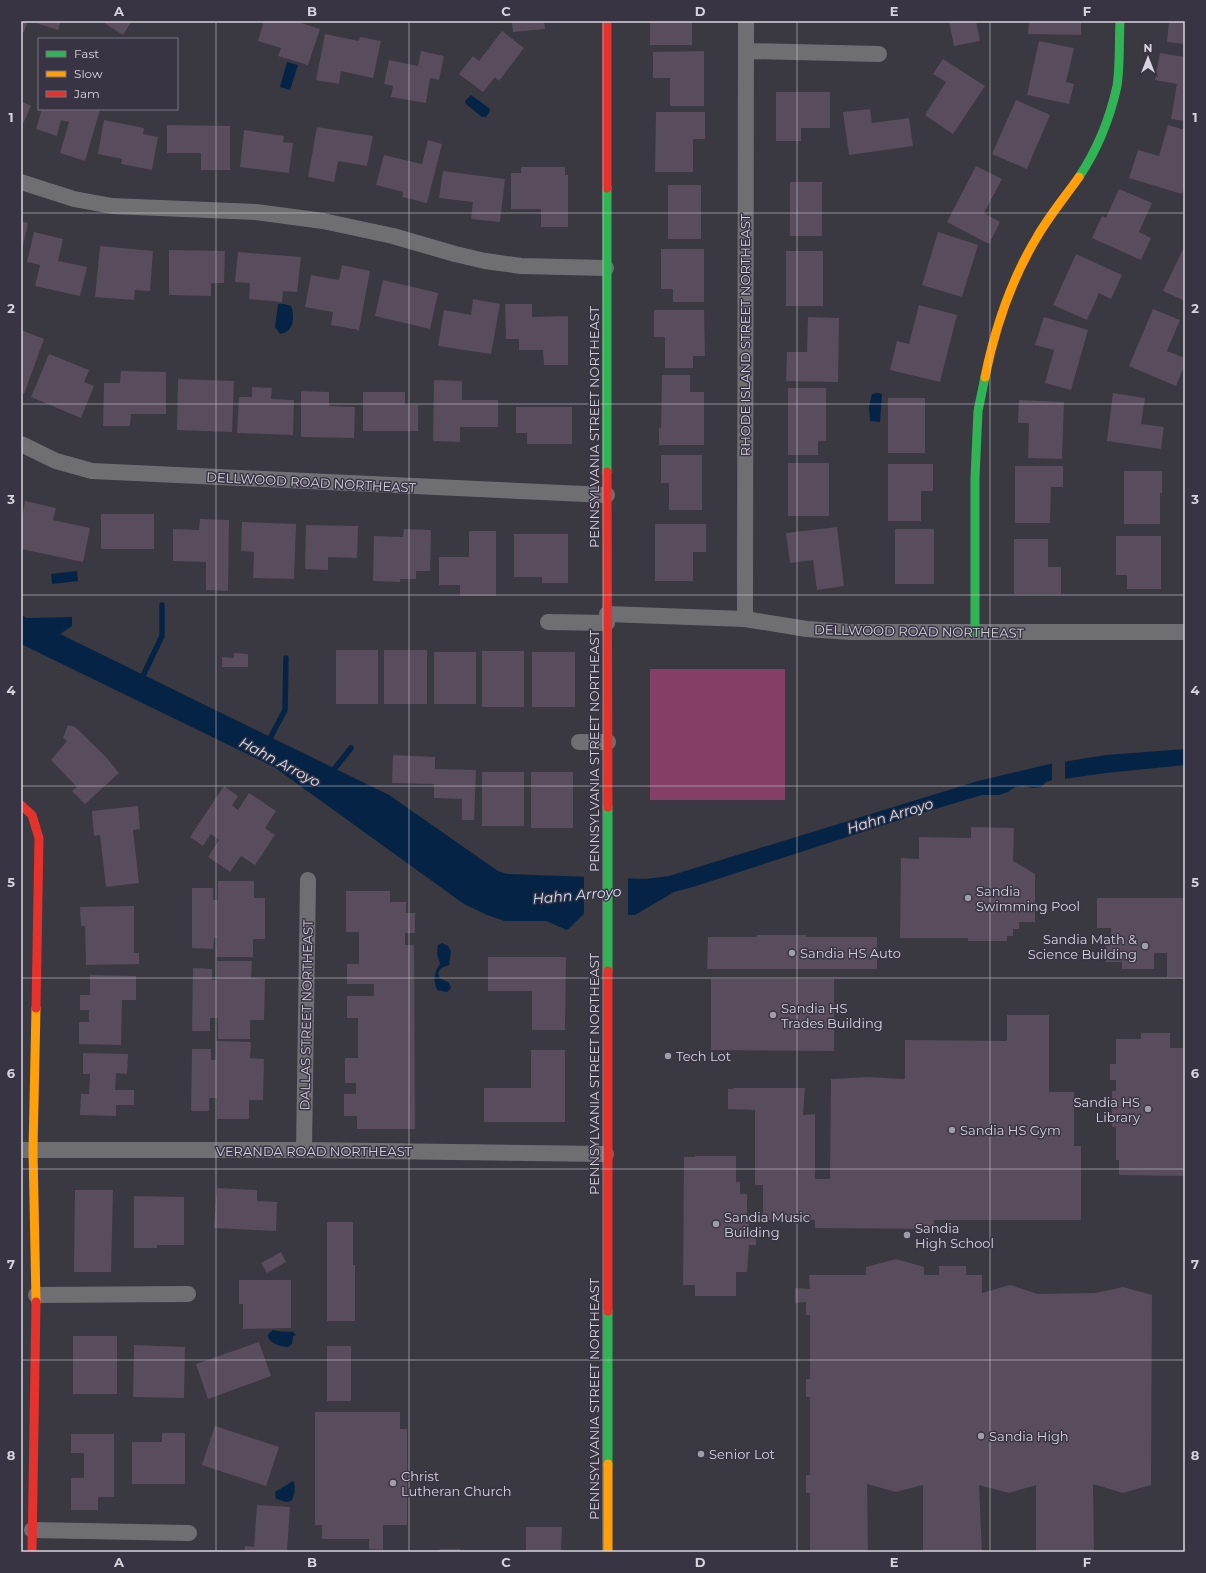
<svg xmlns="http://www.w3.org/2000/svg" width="1206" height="1573" font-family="Montserrat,sans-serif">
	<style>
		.green { fill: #843f66 }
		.water { fill: #052445 }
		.pier { fill: #3a3840 }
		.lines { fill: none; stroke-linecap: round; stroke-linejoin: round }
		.stream { stroke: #052445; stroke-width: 5.5 }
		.building { fill: #594c5c }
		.street { stroke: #6f6f73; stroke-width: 16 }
		.fast { stroke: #30b455; stroke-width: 9 }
		.slow { stroke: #ff9f0a; stroke-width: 9 }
		.jam { stroke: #e5322d; stroke-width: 9 }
		.grid { fill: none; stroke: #d6d3dd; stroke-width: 1; stroke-opacity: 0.55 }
		.poi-dot { fill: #9f9da6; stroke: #393444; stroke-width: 1.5 }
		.labels { text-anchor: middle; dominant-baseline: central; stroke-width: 3; stroke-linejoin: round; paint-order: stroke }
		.street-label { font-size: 13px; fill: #d6d3dd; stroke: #393444 }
		.poi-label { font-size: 13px; fill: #d6d3dd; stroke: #393444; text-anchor: start }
		.water-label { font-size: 14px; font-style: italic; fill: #d2e3f5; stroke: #393444 }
		.neatline { fill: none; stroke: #d6d3dd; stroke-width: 1.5 }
		.grid-label { font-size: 13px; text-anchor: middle; font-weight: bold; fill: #d6d3dd }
	</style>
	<rect width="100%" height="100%" fill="#3a3840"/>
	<rect class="green" x="650" y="669" width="135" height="131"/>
	<g class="water">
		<path d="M287 62 298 65 290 90 280 87Z"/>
		<path d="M471 95 489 108 490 111 486 117H482L466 104 465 101Z"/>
		<path d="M278 304H284L291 306C295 317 294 332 280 334L275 327Z"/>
		<path d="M877 393 882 394 880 422 870 421 869 407 872 394Z"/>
		<path d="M77 571 78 581 52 584 51 574Z"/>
		<path d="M21 615 27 618 72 617V626L60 634 389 795 485 862 498 871 507 874 646 879 669 876 978 781 1050 764 1106 755 1185 749V765L1106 773 1050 781 1046 782 1041 787 1033 788 1023 786 1015 787 1008 792 999 795H982L915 815 696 886 674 892 635 915 584 914 567 930 546 921H505L487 915 464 904 274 767 21 644Z"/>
		<path d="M442 943 448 946 451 951 449 965 441 968 438 973 440 978 449 983 451 988 447 992 437 990C433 980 434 972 440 964L437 953 438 945Z"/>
		<path d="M273 1330C279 1332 284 1331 290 1332L292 1331 296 1335 293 1336 292 1344 288 1347C281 1347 267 1343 268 1334Z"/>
		<path d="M293 1481C296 1485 295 1496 291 1501L287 1502 276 1499 275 1492Z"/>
	</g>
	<g class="pier">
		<path d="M1065 760V781L1052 783V762Z"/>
		<path d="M584 875 628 876V916H584Z"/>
	</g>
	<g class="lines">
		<g class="stream">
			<path d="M141 680 162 636V605"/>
			<path d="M268 742 285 710 286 658"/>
			<path d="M331 773 351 748"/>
		</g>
	</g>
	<g class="building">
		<path d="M21 21H28L24 32 21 31Z"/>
		<path d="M30 21H61L58 30Z"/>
		<path d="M101 21H132L123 35Z"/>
		<path d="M264 21H295L320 29 308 65 278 56 281 48 258 41Z"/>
		<path d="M512 21H544L545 29 513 32Z"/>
		<rect x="650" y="21" width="42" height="24"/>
		<path d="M949 21H976L980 41 954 46Z"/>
		<path d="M1029 21H1081V35L1028 34Z"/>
		<path d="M1169 21H1185V44L1167 42Z"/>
		<path d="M502 31 524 48 499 81 495 77 483 92 459 74 473 56 479 61Z"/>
		<path d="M325 34 359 41 360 37 381 41 373 78 341 71 339 84 316 80Z"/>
		<path d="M1039 41 1074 48 1066 82 1074 84 1069 104 1027 95Z"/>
		<path d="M421 51 444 56 439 80 430 78 426 103 391 97 393 86 384 84 389 60 418 66Z"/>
		<path d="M704 51V106H670V78H653V52Z"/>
		<path d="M1160 53 1185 57V121L1171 119 1177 84 1155 80Z"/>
		<path d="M943 59 985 86 953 134 925 115 946 82 933 74Z"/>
		<path d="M776 92H830V128H801V141H776Z"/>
		<path d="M1016 100 1050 115 1027 169 992 154Z"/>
		<path d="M21 101 31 106 21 128Z"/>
		<path d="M42 109 100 110 85 161 60 153 69 122 61 120 57 136 36 129Z"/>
		<path d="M870 109 872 123 909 118 913 146 849 155 843 112Z"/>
		<path d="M656 112H705V139H693V172H655Z"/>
		<path d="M104 120 144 128 143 134 158 137 152 170 121 164 122 159 98 154Z"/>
		<path d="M167 125 230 126V170H201V153H167Z"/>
		<path d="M1168 125 1185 130V184L1182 194 1129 178 1138 150 1159 156Z"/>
		<path d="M317 127 373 136 367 166 338 161 334 182 308 177Z"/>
		<path d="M244 130 284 136 283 142 293 143 289 173 240 167Z"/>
		<path d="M428 140 442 144 427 203 402 197 403 192 376 185 384 155 422 164Z"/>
		<path d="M976 166 1002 179 984 213 1000 222 989 244 947 222Z"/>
		<path d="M521 167H565V175H568V227H541V209H511V173H521Z"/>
		<path d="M443 171 505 179 500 222 471 219 473 202 439 198Z"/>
		<rect x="790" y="182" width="32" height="54"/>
		<rect x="668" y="185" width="33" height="54"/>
		<path d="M1119 189 1152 203 1139 232 1151 238 1141 260 1092 238 1102 216 1106 218Z"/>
		<path d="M21 221 28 223 22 250H21Z"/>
		<path d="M34 232 63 239 58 261 87 267 80 296 35 286 40 265 27 262Z"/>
		<path d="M938 232 978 245 962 297 922 285Z"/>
		<path d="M1185 245V301L1163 291Z"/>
		<path d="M100 246 153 251 150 291 135 290 134 300 95 297Z"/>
		<path d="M661 249H704V302H673V289H661Z"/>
		<path d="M169 250 225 251 224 283H211V296L169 295Z"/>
		<rect x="786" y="251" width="37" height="55"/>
		<path d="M238 252 301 257 297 292 283 291 282 302 249 299 250 283 235 282Z"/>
		<path d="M1076 254 1122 275 1111 299 1099 293 1087 320 1053 305Z"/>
		<path d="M342 265 370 271 359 330 331 325 333 312 305 307 311 275 339 280Z"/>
		<path d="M383 280 438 293 430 329 375 316Z"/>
		<path d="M473 299 500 304 491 354 438 346 444 310 471 315Z"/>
		<path d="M505 304H532V317L568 316V365H544L543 350H519V339H506Z"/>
		<path d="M919 305 957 315 940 382 890 370 897 341 909 344Z"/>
		<path d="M1153 309 1180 320 1167 351 1185 358V364L1176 386 1129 366Z"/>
		<path d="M654 310H704L705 356H693V368H665V337H654Z"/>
		<path d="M808 317 839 318 838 382 786 381 787 352H807Z"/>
		<path d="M1044 317 1088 330 1071 390 1045 383 1054 350 1035 345Z"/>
		<path d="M21 330 44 339 24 394 21 393Z"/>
		<path d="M49 354 89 370 84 382 94 386 81 418 31 397Z"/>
		<path d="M121 371 166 372V414H131L130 426H103L104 383H120Z"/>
		<path d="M662 375H690V392H704V445H659V428H661Z"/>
		<path d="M178 379 234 381 232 432 177 430Z"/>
		<path d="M434 380 462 381V400H498V427H460V442L433 441Z"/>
		<path d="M252 387 272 388 271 399 294 400 293 435 237 433 239 397H252Z"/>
		<path d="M788 388H826V441H818V455H788Z"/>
		<path d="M301 391 329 392V406L355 407 354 438 301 437Z"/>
		<path d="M363 392H405V405H418V431H363Z"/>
		<path d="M1113 393 1145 398 1141 424 1164 427 1161 449 1107 441Z"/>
		<rect x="888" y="398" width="37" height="55"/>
		<path d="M1019 400 1064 402 1062 459 1028 458 1029 423H1018Z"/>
		<path d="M516 407H572V444H527V433H516Z"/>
		<path d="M661 455H702V510H669V483H661Z"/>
		<rect x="788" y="463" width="41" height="53"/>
		<path d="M888 464H933V491H921V521H888Z"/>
		<path d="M1015 466H1063V487H1051L1050 523H1015Z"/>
		<path d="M1124 471H1162V493H1160V524H1124Z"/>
		<path d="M25 501 56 508 53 520 90 528 83 562 21 549V522Z"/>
		<rect x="101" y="514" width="53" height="35"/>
		<path d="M200 519 229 520 228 591 206 590V562L173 561V529L199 530Z"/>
		<path d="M242 522 296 524 294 579 253 578 254 552 241 551Z"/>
		<path d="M655 524H706V552H693V581H655Z"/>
		<path d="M306 525 358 526 357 558 328 557V570L305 569Z"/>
		<path d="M837 527 844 586 817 590 813 560 790 563 786 533Z"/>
		<path d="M404 529 431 530 430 571H416V579H400V582L373 581 374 536 403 537Z"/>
		<rect x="895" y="529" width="39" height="55"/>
		<path d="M469 531H496V596H460V585H439V557H469Z"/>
		<path d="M514 534H568V583H542V577H514Z"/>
		<path d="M1116 536H1161V589H1127V575H1116Z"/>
		<path d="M1014 539H1048V567H1061V594H1014Z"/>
		<rect x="336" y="650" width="42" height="54"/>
		<rect x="384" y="650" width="43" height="54"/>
		<rect x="482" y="651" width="42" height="56"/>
		<rect x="434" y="652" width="42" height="52"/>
		<rect x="532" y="652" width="43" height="55"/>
		<path d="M234 653 248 654V667H222V657L234 658Z"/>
		<path d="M68 725 75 727 105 756 119 773 85 804 72 791 77 787 51 760 67 741 63 738Z"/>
		<path d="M393 755 435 757V769L476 770 474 820H462V799L434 798V784L392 783Z"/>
		<rect x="482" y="772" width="42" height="54"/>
		<rect x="531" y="772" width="42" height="56"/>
		<path d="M224 786 238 796 232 805 238 810 249 793 276 811 265 828 275 835 255 865 241 856 230 872 208 857 219 840 211 834 203 846 190 837Z"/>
		<path d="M138 806 140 829 133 830 139 883 106 887 100 835 94 836 92 811Z"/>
		<path d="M971 827 1014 828 1013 861 1035 874V922H1019V929H1013V936H1007V941H968V938H900L901 858 919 859V837L971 838Z"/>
		<path d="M218 881H254V898H265V939H253V957H216L217 938H214L213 949 192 948V888H213V900H218Z"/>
		<path d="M346 891H390V902H406V913H415V933H405V945H414L415 1129H357V1116H344V1094H356V1083H345V1058H358V1018H347V996H374V984H347V964H359V932H346Z"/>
		<path d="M1097 898H1185V977H1167V953H1154V969H1122V962H1106V939H1111V928H1097Z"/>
		<path d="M134 906V953H139V964L86 965 85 926H81L80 907Z"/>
		<path d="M757 935H806V937H877V969H707L708 937H757Z"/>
		<path d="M488 957H566L565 1030H532V991H488Z"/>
		<path d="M217 961H252L251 978 265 979 264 1020H250V1039H218V1018H210V1031H192L193 968 212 969V980H217Z"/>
		<path d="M90 975 136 976V1000H122L121 1045 79 1044V1022H89V1010H80V995H90Z"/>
		<path d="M711 979H834V1051L711 1050Z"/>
		<path d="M1007 1015H1049V1092H1074V1146H1081V1220H934V1229L815 1228V1220H763V1185H755V1110L728 1109V1089H734L733 1088H805L803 1115 815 1114V1179H830L831 1079 867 1077 905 1079V1040L1007 1041Z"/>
		<path d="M1141 1033H1170V1048H1185V1176L1119 1175V1160H1116V1127H1112V1091H1116V1080H1110V1064H1116V1039H1141Z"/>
		<path d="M216 1041 251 1042 250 1058 264 1059 263 1100H249V1119H217V1098H209V1111H191L192 1049H211V1060H216Z"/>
		<path d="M531 1050H565V1122H484V1088H531Z"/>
		<path d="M83 1053 128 1054 127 1074 116 1073 115 1090H134V1105H116V1116L80 1115 81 1094H89L90 1074H83Z"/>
		<path d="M695 1156H736V1182H740V1194H747V1219H749V1229H756V1245H749L747 1272H736V1296H695V1285H683L684 1157H695Z"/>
		<path d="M217 1188 257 1190V1201L277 1202 276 1231 214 1228Z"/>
		<path d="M75 1190H113L111 1272H74Z"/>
		<path d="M134 1196 184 1197V1245H157V1248H134Z"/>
		<path d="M327 1222H353V1265H355V1321H327Z"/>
		<path d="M281 1252 286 1262 267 1273 261 1263Z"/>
		<path d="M896 1259 924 1267V1275H939V1266H966V1275H982V1293L1010 1285 1038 1294 1095 1293 1123 1287 1152 1295 1151 1485 1123 1493 1093 1484 1094 1552H1036V1485L1009 1493 979 1485 982 1552H923V1485L896 1492 867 1484 868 1552H810V1493H806V1475H810V1397H806V1379H810V1315H806V1302L795 1303V1288L810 1289 809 1275H866V1267Z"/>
		<path d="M239 1280H291V1328L243 1329V1304H239Z"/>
		<rect x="73" y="1336" width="44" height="58"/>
		<path d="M259 1342 271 1376 208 1399 196 1364Z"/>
		<path d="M134 1345 185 1347 184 1398 133 1397Z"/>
		<rect x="327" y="1346" width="24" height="55"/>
		<path d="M315 1412H400V1429H407V1525H383V1550L369 1549V1539H322V1525H315Z"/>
		<path d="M215 1426 279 1447 266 1486 202 1465Z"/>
		<path d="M162 1433H185V1484H132V1442H162Z"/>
		<path d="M71 1434H114V1497H98V1510H71V1478H84V1453H71Z"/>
		<path d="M257 1505 290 1507 287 1552H244L245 1546 254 1547Z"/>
		<path d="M526 1527H562L561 1552H526Z"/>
		<path d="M440 1549H460L462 1552H437Z"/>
	</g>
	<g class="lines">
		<g class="street">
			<path d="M746 51 879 54"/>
			<path d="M21 182 74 199 112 206 256 212 323 221 393 236 455 254 485 261 521 266 606 268"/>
			<path d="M21 444 56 461 92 471 607 495"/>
			<path d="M607 614 745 619 807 629 850 632H1185"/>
			<path d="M745 619 746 21"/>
			<path d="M548 622 607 623"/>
			<path d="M579 742H608"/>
			<path d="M21 1150H304L606 1154"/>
			<path d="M304 1150 308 880"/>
			<path d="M36 1295 188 1294"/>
			<path d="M32 1530 189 1533"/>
		</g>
		<g class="fast">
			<path d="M1079 177C1097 150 1110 118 1117 86 1120 68 1119 40 1120 21"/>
			<path d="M607 188V472"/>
			<path d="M975 633V478L978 411 985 377"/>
			<path d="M608 807V971"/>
			<path d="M608 1311V1464"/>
		</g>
		<g class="slow">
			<path d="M985 377C995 328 1011 280 1037 237 1049 216 1065 197 1079 177"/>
			<path d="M36 1008 33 1150 36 1302"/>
			<path d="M608 1464V1552"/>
		</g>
		<g class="jam">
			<path d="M607 21V188"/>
			<path d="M607 472 608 807"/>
			<path d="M21 805 32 815 39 838 36 1008"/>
			<path d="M608 971V1311"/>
			<path d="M32 1552 36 1302"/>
		</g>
	</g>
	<path class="grid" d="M216 21V1552M409 21V1552M603 21V1552M797 21V1552M990 21V1552M21 213H1185M21 404H1185M21 595H1185M21 786H1185M21 978H1185M21 1169H1185M21 1360H1185"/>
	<g class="poi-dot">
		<circle cx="968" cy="898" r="4"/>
		<circle cx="1145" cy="946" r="4"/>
		<circle cx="792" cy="953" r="4"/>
		<circle cx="773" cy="1015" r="4"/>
		<circle cx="668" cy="1056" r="4"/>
		<circle cx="1148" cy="1109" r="4"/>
		<circle cx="952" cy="1130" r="4"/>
		<circle cx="716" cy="1224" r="4"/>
		<circle cx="907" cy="1235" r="4"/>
		<circle cx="981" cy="1436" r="4"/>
		<circle cx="701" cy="1454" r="4"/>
		<circle cx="393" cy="1483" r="4"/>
	</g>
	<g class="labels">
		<g class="street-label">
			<text transform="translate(745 335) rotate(-90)">RHODE ISLAND STREET NORTHEAST</text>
			<text transform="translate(594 427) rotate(-90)">PENNSYLVANIA STREET NORTHEAST</text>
			<text transform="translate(311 482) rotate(3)">DELLWOOD ROAD NORTHEAST</text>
			<text transform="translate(919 631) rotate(1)">DELLWOOD ROAD NORTHEAST</text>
			<text transform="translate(594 751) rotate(-90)">PENNSYLVANIA STREET NORTHEAST</text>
			<text transform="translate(306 1015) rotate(-89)">DALLAS STREET NORTHEAST</text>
			<text transform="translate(594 1074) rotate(-90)">PENNSYLVANIA STREET NORTHEAST</text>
			<text x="314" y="1151">VERANDA ROAD NORTHEAST</text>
			<text transform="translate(594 1399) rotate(-90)">PENNSYLVANIA STREET NORTHEAST</text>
		</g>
		<g class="poi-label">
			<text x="976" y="891">Sandia<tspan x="976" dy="15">Swimming Pool</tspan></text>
			<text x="1137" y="939" text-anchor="end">Sandia Math &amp;<tspan x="1137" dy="15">Science Building</tspan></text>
			<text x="800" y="953">Sandia HS Auto</text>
			<text x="781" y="1008">Sandia HS<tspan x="781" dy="15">Trades Building</tspan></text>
			<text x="676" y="1056">Tech Lot</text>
			<text x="1140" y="1102" text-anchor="end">Sandia HS<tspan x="1140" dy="15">Library</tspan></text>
			<text x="960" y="1130">Sandia HS Gym</text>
			<text x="724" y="1217">Sandia Music<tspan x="724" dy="15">Building</tspan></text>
			<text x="915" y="1228">Sandia<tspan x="915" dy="15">High School</tspan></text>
			<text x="989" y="1436">Sandia High</text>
			<text x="709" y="1454">Senior Lot</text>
			<text x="401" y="1476">Christ<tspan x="401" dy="15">Lutheran Church</tspan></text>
		</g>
		<g class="water-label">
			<text transform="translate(280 762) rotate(28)">Hahn Arroyo</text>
			<text transform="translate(890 816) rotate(-17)">Hahn Arroyo</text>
			<text transform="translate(577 895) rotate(-5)">Hahn Arroyo</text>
		</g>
	</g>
	<rect width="1206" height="1573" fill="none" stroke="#393444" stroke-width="44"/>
	<rect x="38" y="38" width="140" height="72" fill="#393444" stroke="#787481"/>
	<rect x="46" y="51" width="20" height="6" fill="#30b455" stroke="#787481"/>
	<text x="74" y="58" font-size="12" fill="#d6d3dd">Fast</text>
	<rect x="46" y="71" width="20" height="6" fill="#ff9f0a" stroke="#787481"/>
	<text x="74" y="78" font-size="12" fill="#d6d3dd">Slow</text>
	<rect x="46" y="91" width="20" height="6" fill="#e5322d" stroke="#787481"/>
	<text x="74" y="98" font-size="12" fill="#d6d3dd">Jam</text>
	<g transform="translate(1148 58)" stroke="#393444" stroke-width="3" paint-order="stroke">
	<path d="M0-3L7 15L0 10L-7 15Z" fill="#d6d3dd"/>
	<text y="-6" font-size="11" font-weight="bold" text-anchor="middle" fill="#d6d3dd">N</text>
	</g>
	<rect x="22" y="22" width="1162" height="1529" class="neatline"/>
	<g class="grid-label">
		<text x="119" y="16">A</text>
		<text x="312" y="16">B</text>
		<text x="506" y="16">C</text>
		<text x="700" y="16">D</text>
		<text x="894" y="16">E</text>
		<text x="1087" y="16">F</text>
		<text x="11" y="122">1</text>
		<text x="1195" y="122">1</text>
		<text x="11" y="313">2</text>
		<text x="1195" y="313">2</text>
		<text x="11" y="504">3</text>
		<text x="1195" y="504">3</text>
		<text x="11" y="695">4</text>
		<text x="1195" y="695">4</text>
		<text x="11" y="887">5</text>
		<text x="1195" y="887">5</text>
		<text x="11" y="1078">6</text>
		<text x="1195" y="1078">6</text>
		<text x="11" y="1269">7</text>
		<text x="1195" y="1269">7</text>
		<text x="11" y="1460">8</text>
		<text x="1195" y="1460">8</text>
		<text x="119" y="1567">A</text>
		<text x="312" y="1567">B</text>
		<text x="506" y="1567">C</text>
		<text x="700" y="1567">D</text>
		<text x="894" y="1567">E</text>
		<text x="1087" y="1567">F</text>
	</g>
</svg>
